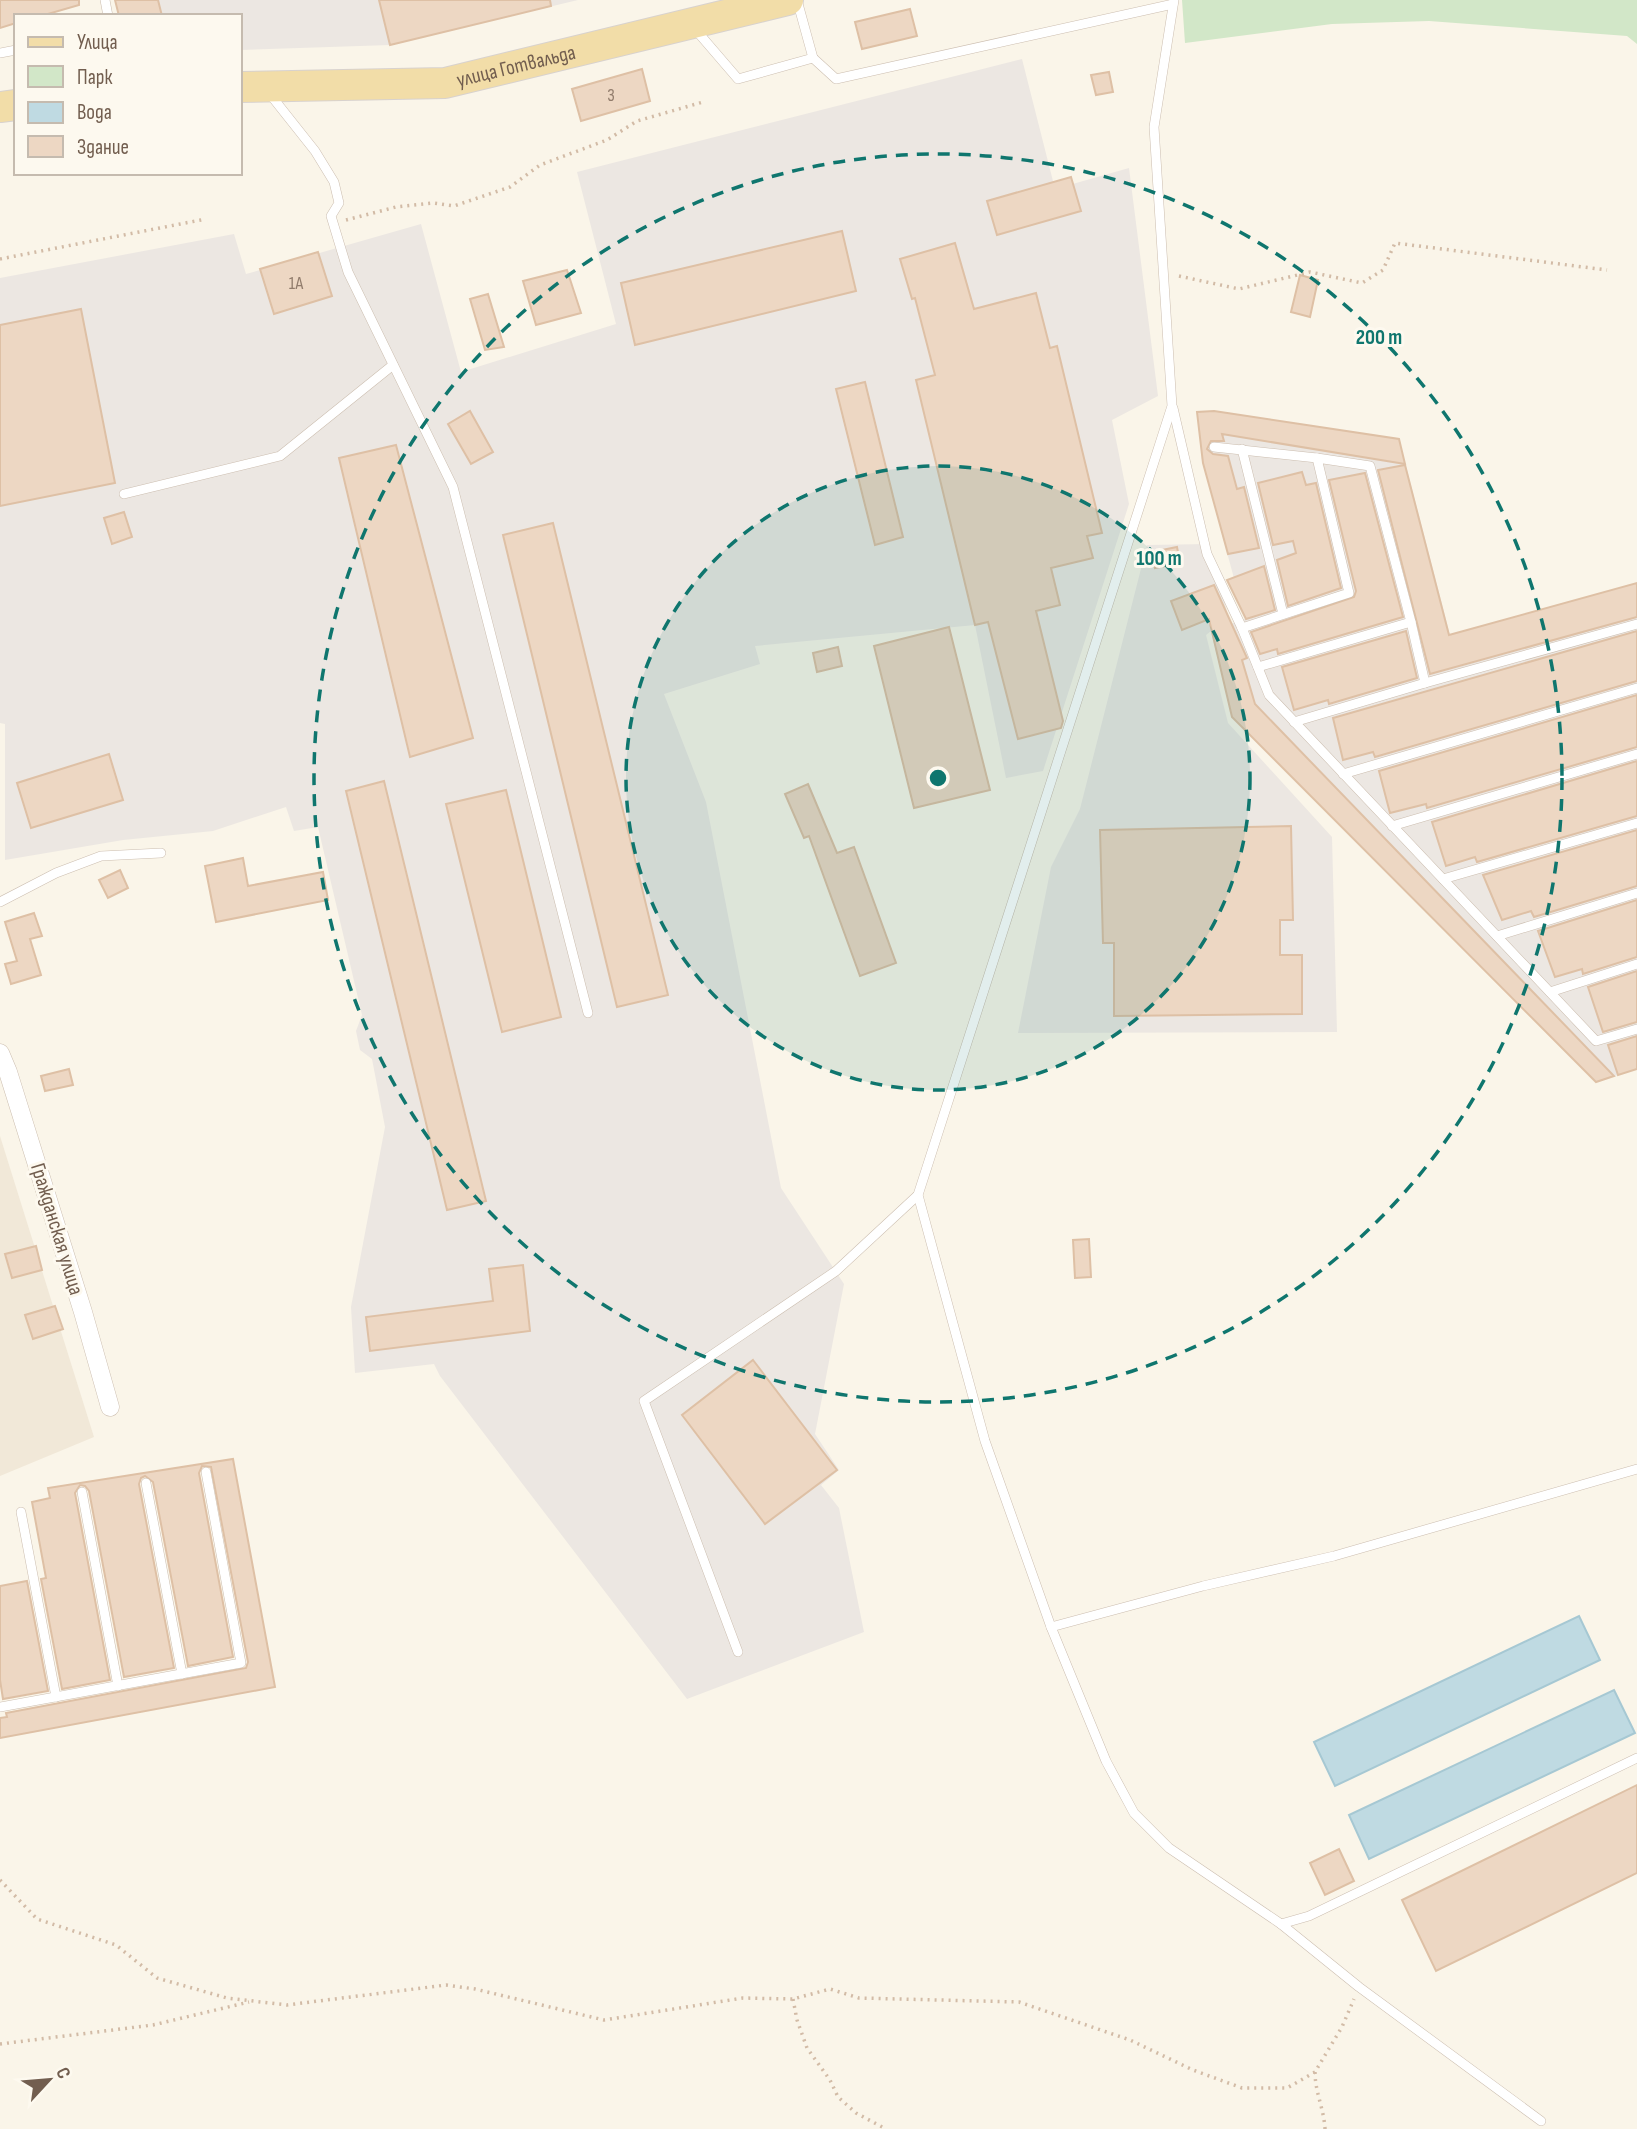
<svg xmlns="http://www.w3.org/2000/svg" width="1637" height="2129" font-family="'Sofia Sans Condensed',sans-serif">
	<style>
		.residential { fill: #f1e8d8 }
		.industrial { fill: #ece7e2 }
		.green { fill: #d2e7c8 }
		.water { fill: #bfdae2; stroke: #a6c8d3; stroke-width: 2 }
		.building { fill: #edd7c3; stroke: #dec0a5; stroke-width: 2 }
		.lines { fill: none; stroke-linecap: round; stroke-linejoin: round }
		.lane-casing { stroke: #ccbeb0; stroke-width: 10 }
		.street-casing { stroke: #ccbeb0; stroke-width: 19 }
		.primary-casing { stroke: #d8d2ce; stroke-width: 32 }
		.path { stroke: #d2bba6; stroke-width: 3.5; stroke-dasharray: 2 5; stroke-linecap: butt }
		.lane { stroke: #fff; stroke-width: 9 }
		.street { stroke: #fff; stroke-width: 18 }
		.primary { stroke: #f2dda8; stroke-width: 30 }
		.ring { fill: none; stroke: #0f766e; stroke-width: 3.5; stroke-dasharray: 12 9 }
		.labels { text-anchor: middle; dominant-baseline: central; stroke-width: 6; stroke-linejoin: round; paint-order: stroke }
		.number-label { font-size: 18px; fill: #917c6c }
		.street-label { font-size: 21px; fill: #725e4f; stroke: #fdf9ef }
		.centre { fill: #0f766e; stroke: #fdf9ef; stroke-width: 3.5 }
		.ring-label { font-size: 21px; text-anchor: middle; font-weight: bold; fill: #0f766e; stroke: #fdf9ef; stroke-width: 6; stroke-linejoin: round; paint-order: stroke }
	</style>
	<rect width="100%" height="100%" fill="#faf5e9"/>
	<path class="residential" d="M0 1136 94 1437 0 1476Z"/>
	<g class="industrial">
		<path d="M158 0H578L390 45 240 50V16H162Z"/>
		<path d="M1022 59 1055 189 1129 168 1158 396 1112 420 1129 504 1043 771 1006 778 975 625 755 646 760 664 664 694 706 802 781 1188 844 1284 815 1434 839 1470 821 1485 839 1508 864 1632 687 1699 440 1376 434 1364 355 1373 351 1307 385 1127 372 1059 360 1050 356 1031 362 1015 318 827 294 831 286 807 213 831 123 840 5 860V724L0 723V278L234 234 246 274 421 224 461 372 616 324 577 172Z"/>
		<path d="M1214 411 1399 439 1450 635 1637 583V1069L1596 1082 1232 717 1211 631 1206 635 1228 723 1332 837 1337 1032 1018 1033 1051 867 1080 809 1147 545 1209 544 1229 619 1215 629 1245 619 1202 460 1197 412Z"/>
	</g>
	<path class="green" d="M1182 0H1637V44L1627 36 1429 21 1332 24 1185 43Z"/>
	<g class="water">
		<path d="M1579 1616 1600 1660 1335 1786 1314 1742Z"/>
		<path d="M1614 1690 1635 1733 1369 1859 1349 1815Z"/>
	</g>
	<g class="building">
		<path d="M0 0H79V5L41 16H16V23L0 28Z"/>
		<path d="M115 0H158L162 16H119Z"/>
		<path d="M379 0H550L551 6 390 45Z"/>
		<path d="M910 9 917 36 862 49 855 22Z"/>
		<path d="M642 69 650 101 581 121 572 89Z"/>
		<path d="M1109 72 1113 92 1096 95 1091 75Z"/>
		<path d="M1071 177 1081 211 997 235 987 201Z"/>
		<path d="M842 231 856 291 635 345 621 283Z"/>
		<path d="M955 243 974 309 1036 293 1050 348 1057 346 1102 533 1087 536 1093 558 1051 568 1060 605 1036 611 1063 721 1061 728 1018 739 988 622 975 625 916 380 935 375 915 298 912 299 900 259Z"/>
		<path d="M318 252 332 296 274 314 260 269Z"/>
		<path d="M567 270 581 313 536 325 523 281Z"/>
		<path d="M1300 275 1318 280 1310 317 1291 312Z"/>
		<path d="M488 294 504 347 485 350 470 299Z"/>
		<path d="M81 309 115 483 0 506V325Z"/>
		<path d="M865 382 903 537 875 545 836 389Z"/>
		<path d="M470 411 493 452 471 464 448 424Z"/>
		<path d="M1214 411 1399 439 1405 464 1222 434 1224 441H1211L1207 449 1213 454 1228 456 1237 489 1244 487 1259 548 1228 554 1203 463 1197 412Z"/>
		<path d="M396 445 473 738 410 757 339 458Z"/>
		<path d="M1405 465 1449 635 1637 583V617L1430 674 1378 470Z"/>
		<path d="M1302 472 1306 485 1316 483 1341 588 1288 606 1277 560 1296 553 1293 541 1273 545 1258 483Z"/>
		<path d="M1365 473 1403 617 1278 654 1277 649 1260 654 1251 632 1354 597 1356 591 1329 480Z"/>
		<path d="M124 512 132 537 112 544 104 518Z"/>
		<path d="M553 523 668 995 617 1007 503 535Z"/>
		<path d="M1177 547 1180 563 1155 568 1152 552Z"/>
		<path d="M1264 566 1275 610 1246 619 1227 580Z"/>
		<path d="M1214 585 1247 658 1242 660 1255 704 1614 1076 1596 1082 1232 717 1209 619 1182 630 1171 601Z"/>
		<path d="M949 627 990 790 914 808 874 646Z"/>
		<path d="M1406 631 1417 678 1329 704 1328 700 1294 710 1282 667Z"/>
		<path d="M1637 631V681L1375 757 1373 752 1343 760 1333 718Z"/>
		<path d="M838 647 842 666 817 672 813 653Z"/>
		<path d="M1637 695V747L1427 808 1426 804 1390 813 1379 771Z"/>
		<path d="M109 754 123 800 31 828 17 783Z"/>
		<path d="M1637 761V816L1477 862 1475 857 1446 866 1432 822Z"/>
		<path d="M384 781 486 1201 447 1210 346 791Z"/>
		<path d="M808 784 837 853 854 847 896 963 860 976 809 836 804 838 785 794Z"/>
		<path d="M506 790 561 1017 502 1032 446 804Z"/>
		<path d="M1291 826 1293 920H1280V955H1302V1014L1114 1016V943H1103L1100 830Z"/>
		<path d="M1637 830V886L1534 917 1531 911 1502 920 1483 875Z"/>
		<path d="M243 858 248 886 323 872 328 900 216 922 205 866Z"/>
		<path d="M120 870 128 888 108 898 99 880Z"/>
		<path d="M1637 900V957L1583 974 1582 969 1555 977 1538 931Z"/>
		<path d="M34 913 42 936 30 939 41 975 11 984 5 964 17 961 5 922Z"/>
		<path d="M1637 971V1022L1603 1032 1588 987Z"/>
		<path d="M1637 1036V1069L1618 1075 1608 1045Z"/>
		<path d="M69 1069 73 1085 45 1091 41 1076Z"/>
		<path d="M1089 1239 1091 1277 1075 1278 1073 1240Z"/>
		<path d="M36 1246 42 1270 12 1278 5 1254Z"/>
		<path d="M523 1265 530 1331 370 1351 366 1317 493 1301 489 1269Z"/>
		<path d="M55 1306 63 1329 33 1339 25 1315Z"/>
		<path d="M753 1360 837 1470 765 1524 682 1415Z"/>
		<path d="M233 1459 275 1687 0 1738V1718L7 1717 6 1713 246 1668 248 1662 211 1467 202 1466 199 1473 233 1657 188 1666 153 1482 145 1476 141 1478 139 1484 174 1668 124 1677 89 1491 85 1486 80 1485 75 1493 110 1680 62 1689 41 1579 46 1578 32 1502 50 1498 48 1488Z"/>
		<path d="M27 1581 48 1691 3 1699 0 1680V1586Z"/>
		<path d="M1637 1785V1873L1436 1971 1402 1900Z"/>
		<path d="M1339 1849 1354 1881 1325 1895 1310 1863Z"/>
	</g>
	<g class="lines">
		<g class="lane-casing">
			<g id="lane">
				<path d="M105 0 108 16"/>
				<path d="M1174 0 1154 127 1172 406 918 1195 985 1441 1051 1627 1106 1761 1134 1813 1169 1848 1281 1924 1359 1987 1541 2121"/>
				<path d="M695 29 738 79 813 58 797 0"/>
				<path d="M0 53 16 50"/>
				<path d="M813 58 836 79 1173 4"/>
				<path d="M269 93 315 151 334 182 339 203 331 216 348 272 453 487 588 1013"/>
				<path d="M1173 408 1207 554 1242 628 1269 695 1596 1041 1637 1029"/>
				<path d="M1214 447 1317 458"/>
				<path d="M1242 449 1283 614"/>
				<path d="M124 494 280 456 393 365"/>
				<path d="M1242 628 1349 593 1317 458 1370 466 1411 622 1258 667"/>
				<path d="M1425 683 1637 624"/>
				<path d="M1294 722 1425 683 1411 622"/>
				<path d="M1343 774 1637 688"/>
				<path d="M1392 826 1637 754"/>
				<path d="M1443 879 1637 823"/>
				<path d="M0 902 56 873 101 856 161 853"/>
				<path d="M1497 936 1637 893"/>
				<path d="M1550 992 1637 964"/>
				<path d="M146 1483 182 1674"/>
				<path d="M82 1492 118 1686"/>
				<path d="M21 1512 56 1697"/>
				<path d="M1051 1627 1203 1586 1334 1556 1637 1469"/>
				<path d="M738 1652 644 1401 836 1271 918 1195"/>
				<path d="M0 1707 241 1663 206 1472"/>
				<path d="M1281 1924 1309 1916 1637 1758"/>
			</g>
		</g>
		<g class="street-casing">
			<path id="street" d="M0 1053 8 1072 83 1312 110 1407"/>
		</g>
		<g class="primary-casing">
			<g id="primary">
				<path id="s1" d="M240 87 445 83 788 0"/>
				<path d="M0 107 16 105"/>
			</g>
		</g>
		<g class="path">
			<path d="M346 220 396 207 433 203 454 206 510 187 540 165 607 140 637 121 703 102"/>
			<path d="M0 259 206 219"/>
			<path d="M1179 276 1239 289 1310 272 1362 283 1383 270 1395 243 1607 270"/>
			<path d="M0 1880 37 1919 116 1945 157 1978 227 1998 287 2005 446 1985 475 1989 604 2020 743 1998 793 1999 830 1989 859 1998 1019 2002 1130 2040 1193 2070 1242 2088H1287L1315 2072 1342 2027 1354 1999"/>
			<path d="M793 1999 797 2020 807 2048 830 2080 838 2097 856 2113 886 2129"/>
			<path d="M0 2044 153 2025 249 2002"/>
			<path d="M1315 2072C1315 2092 1324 2109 1325 2129"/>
		</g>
		<use href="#lane" class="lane"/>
		<use href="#street" class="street"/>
		<use href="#primary" class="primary"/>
	</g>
	<circle cx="938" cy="778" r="312" fill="#0f766e" fill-opacity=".12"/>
	<g class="ring">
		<circle cx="938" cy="778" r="312"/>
		<circle cx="938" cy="778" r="624"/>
	</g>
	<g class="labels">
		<g class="number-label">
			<text x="611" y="95">3</text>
			<text x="296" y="283">1А</text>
		</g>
		<g class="street-label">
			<text stroke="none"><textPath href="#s1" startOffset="278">улица Готвальда</textPath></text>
			<text transform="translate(57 1229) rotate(73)">Гражданская улица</text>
		</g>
	</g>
	<circle cx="938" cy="778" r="10" class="centre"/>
	<g class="ring-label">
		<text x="1379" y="344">200 m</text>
		<text x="1159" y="565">100 m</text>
	</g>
	<rect x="14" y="14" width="228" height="161" fill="#fdf9ef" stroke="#c5bbaf" stroke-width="2"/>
	<rect x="28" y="37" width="35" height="10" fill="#f2dda8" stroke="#c5bbaf" stroke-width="2"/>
	<text x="77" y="49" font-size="21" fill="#725e4f">Улица</text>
	<rect x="28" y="66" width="35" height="21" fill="#d2e7c8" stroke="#c5bbaf" stroke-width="2"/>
	<text x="77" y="84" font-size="21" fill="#725e4f">Парк</text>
	<rect x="28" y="102" width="35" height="21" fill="#bfdae2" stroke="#c5bbaf" stroke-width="2"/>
	<text x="77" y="119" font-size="21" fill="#725e4f">Вода</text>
	<rect x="28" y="136" width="35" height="21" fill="#edd7c3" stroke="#c5bbaf" stroke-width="2"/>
	<text x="77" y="154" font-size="21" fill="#725e4f">Здание</text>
	<g transform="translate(49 2080) rotate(64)" stroke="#fdf9ef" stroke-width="5" paint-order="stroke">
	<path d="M0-5L12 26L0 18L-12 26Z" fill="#725e4f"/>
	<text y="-10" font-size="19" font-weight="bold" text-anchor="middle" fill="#725e4f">С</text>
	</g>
</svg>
